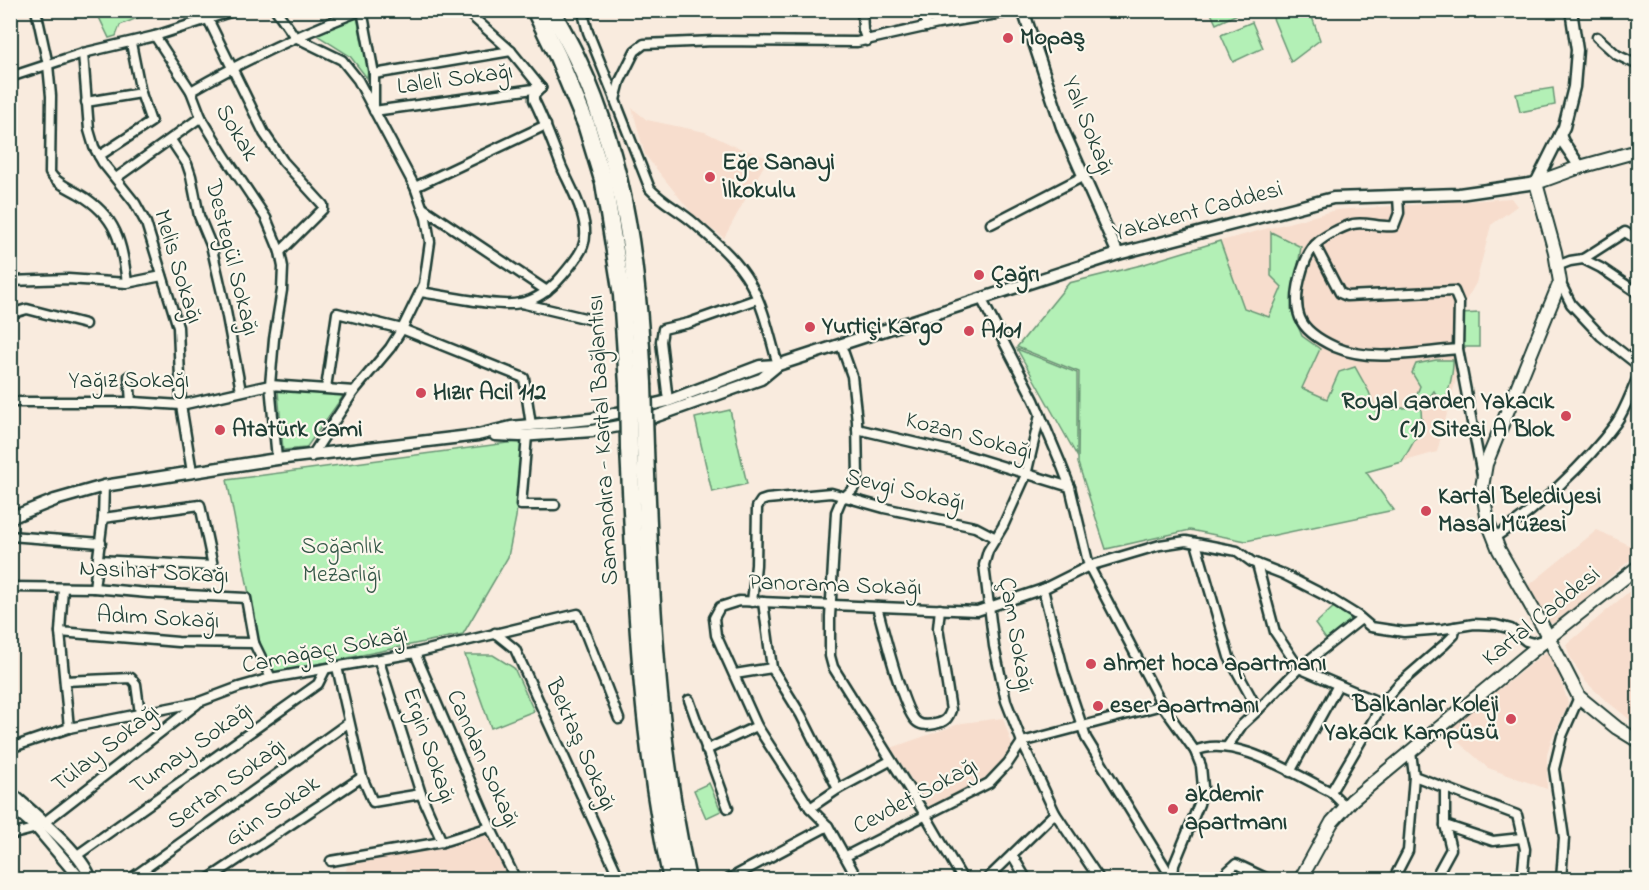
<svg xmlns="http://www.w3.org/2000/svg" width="1649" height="890" font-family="'Indie Flower',sans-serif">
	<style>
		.built { fill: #f7ddcd }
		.green { fill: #b3f0b6; stroke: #699675; stroke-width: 1.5 }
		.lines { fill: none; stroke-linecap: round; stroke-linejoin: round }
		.minor-casing { stroke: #1f3d34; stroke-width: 13 }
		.tertiary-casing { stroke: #1f3d34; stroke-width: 15 }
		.secondary-casing { stroke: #1f3d34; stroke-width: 16 }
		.motorway-casing { stroke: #1f3d34; stroke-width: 21 }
		.minor { stroke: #fbf7ec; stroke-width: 8 }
		.tertiary { stroke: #fbf7ec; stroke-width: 10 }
		.secondary { stroke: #fbf7ec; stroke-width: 12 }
		.motorway { stroke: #fbf7ec; stroke-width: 16 }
		.motorway-bridge-casing { stroke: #1f3d34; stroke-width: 21; stroke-linecap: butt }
		.motorway-bridge { stroke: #fbf7ec; stroke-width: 16 }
		.poi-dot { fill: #d1495b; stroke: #fbf7ec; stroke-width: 2 }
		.labels { text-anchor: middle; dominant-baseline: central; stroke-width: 4.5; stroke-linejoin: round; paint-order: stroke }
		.poi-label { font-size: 24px; font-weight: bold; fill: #1f3d34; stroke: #fbf7ec; text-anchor: start }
		.street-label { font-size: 24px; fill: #1f3d34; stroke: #fbf7ec }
		.park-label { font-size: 24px; fill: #355848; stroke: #fbf7ec }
	</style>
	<rect width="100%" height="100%" fill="#f9ebde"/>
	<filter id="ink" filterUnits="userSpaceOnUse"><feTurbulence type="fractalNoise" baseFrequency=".0167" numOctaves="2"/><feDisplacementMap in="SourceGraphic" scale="12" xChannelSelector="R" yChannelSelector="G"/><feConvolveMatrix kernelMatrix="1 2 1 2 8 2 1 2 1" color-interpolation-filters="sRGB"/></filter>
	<g filter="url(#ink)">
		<g class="built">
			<path d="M632 108 647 120 705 132 734 146 768 158 724 238 695 217 645 155Z"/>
			<path d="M1511 198 1517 206 1491 225 1476 283 1455 319 1461 360 1437 452 1366 472 1394 510 1246 541 1190 530 1106 549 1078 463 1079 372 1017 347 1069 283 1141 265 1221 240V241L1336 210Z"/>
			<path d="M1597 530 1638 549V553L1556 624 1550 623 1528 586Z"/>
			<path d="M1638 584V726L1604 699 1586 682 1571 659 1566 645Z"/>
			<path d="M1550 649 1568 702 1566 710 1551 740 1547 754V789L1488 768 1446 731Z"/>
			<path d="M1003 718 1014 751 1001 766 982 783 930 809 891 748 962 723Z"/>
			<path d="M480 834 494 840 512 880H345L347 864 456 844Z"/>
		</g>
		<g class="green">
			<path d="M96 11H136L140 17 120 25 116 36 109 38Z"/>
			<path d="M1210 11H1244L1216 24Z"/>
			<path d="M1270 11H1310L1320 40 1291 62Z"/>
			<path d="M357 17 368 69 367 78 350 56 315 34Z"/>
			<path d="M1252 22 1263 48 1233 62 1221 35Z"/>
			<path d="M1553 88 1555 105 1520 112 1516 94Z"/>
			<path d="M1271 232 1301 247 1291 309 1302 336 1320 349 1302 388 1327 399 1339 372 1355 367 1369 392 1376 411 1412 407 1420 386 1412 373 1416 364 1436 360H1453C1454 377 1447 392 1444 409L1434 391 1421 409 1422 427 1402 462 1366 472 1394 510 1246 541 1190 530 1106 549 1078 463 1079 372 1017 347 1069 283 1141 265 1220 241 1244 308 1269 317 1282 287 1271 276Z"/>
			<path d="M1479 313V347H1460V314Z"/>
			<path d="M1017 349 1077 373V456Z"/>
			<path d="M278 391 346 392 306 448 283 450Z"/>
			<path d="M730 410 747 484 712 492 695 418Z"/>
			<path d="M523 441 516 517 508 557 463 634 275 673 266 667 258 640 227 480Z"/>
			<path d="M1335 606 1354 619 1328 642 1315 624Z"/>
			<path d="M465 655H493L514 668 534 711 491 728Z"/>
			<path d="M709 783 721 811 706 818 694 790Z"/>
		</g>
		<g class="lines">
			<g class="minor-casing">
				<g id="minor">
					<path d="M36 10 48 65 51 96 50 173C56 183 69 188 79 194 117 216 122 243 127 283"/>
					<path d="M276 10 295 37 342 60 358 80 415 187 426 218 430 242 424 284 402 329 390 348 354 391 311 457"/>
					<path d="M362 10 374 74V111L541 88"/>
					<path d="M465 10 511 51 541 88"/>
					<path d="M588 10 584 17 588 32 615 99"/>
					<path d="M862 10 863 30 867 41"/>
					<path d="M208 19 264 133 283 161 323 205V209L280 252"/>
					<path d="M926 27V10"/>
					<path d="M155 36 191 91 201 117 224 155 266 218 280 252 283 267 282 290 274 339 270 385 277 459"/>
					<path d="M1597 37 1617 55 1638 65"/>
					<path d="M83 53 89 130 94 147 103 163 135 203 146 223 178 327 181 405 192 472"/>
					<path d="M374 74 511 51"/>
					<path d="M10 77 83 53 155 36 236 10"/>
					<path d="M191 91C246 59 303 33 362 10"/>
					<path d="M86 102 141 93"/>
					<path d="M171 140 187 164 191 176 199 216 211 245 225 306 241 391"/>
					<path d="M99 156 151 122 141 93 131 43"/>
					<path d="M116 178 201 117"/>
					<path d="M415 187 546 125"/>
					<path d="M1398 197 1399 213 1394 226C1380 228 1366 221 1353 224 1342 227 1324 236 1316 244 1302 259 1292 298 1300 318 1305 331 1322 341 1335 347 1372 363 1418 352 1458 349"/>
					<path d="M423 208 547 291"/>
					<path d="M991 224 1084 176"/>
					<path d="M1315 245 1340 293 1347 296 1454 291 1459 303 1458 349 1482 475"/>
					<path d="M1583 259 1601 268 1638 293"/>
					<path d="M1557 266 1570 261 1583 259 1625 232 1638 240"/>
					<path d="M10 281 68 279 127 283 162 276"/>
					<path d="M1560 282 1571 304 1601 336 1638 365"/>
					<path d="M420 292C444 295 499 308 520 303 537 300 551 289 562 276 569 267 579 257 583 246 592 223 571 188 562 168 553 145 545 122 534 100V95L541 88"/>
					<path d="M981 298 1034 400 1061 464 1070 487 1089 566 1162 705 1195 751 1201 766 1203 787 1199 804 1174 865 1173 879"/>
					<path d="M521 303 593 320"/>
					<path d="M10 314 27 309 85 324"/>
					<path d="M841 345 852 376 857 421 858 479 853 489 841 500 836 512 830 617V656L833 667 926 816 963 880"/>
					<path d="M778 365C770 338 764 307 750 283 736 258 714 241 694 223 679 210 663 203 650 189L615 100 620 81 635 51 644 44 714 41 857 42 938 24 1020 10"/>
					<path d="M129 376 131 402"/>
					<path d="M326 388 337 313 402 329 524 378 531 425"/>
					<path d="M668 401 661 341 663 329 689 323 757 299"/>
					<path d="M10 402H134L181 405 270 385 354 391"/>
					<path d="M1040 415 1026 475 1003 526 988 551 984 565 994 646 1006 701 1022 742 1055 813 1100 880"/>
					<path d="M857 429 959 453 1070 487"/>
					<path d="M527 436 521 505H555"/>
					<path d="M10 536 101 543"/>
					<path d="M1494 538C1535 511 1587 463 1616 423 1625 410 1631 392 1638 377"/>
					<path d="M1196 543 1229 657 1258 710 1299 668 1361 619"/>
					<path d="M98 560 213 566 200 505 103 518"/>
					<path d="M1257 564 1275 632 1299 668 1383 704"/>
					<path d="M10 587 94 588 148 593 246 598 254 643 271 678"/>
					<path d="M63 588 60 632 69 728"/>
					<path d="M94 588 103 518 104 486"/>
					<path d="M752 602 756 565 757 507 761 501 767 499 831 493 884 508 975 527 996 538"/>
					<path d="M763 602 772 668 801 715 838 789"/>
					<path d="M877 607C883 627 903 713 917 722 922 726 929 725 935 724 945 722 948 719 951 710L938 628 940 609"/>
					<path d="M60 632 178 642 254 643"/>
					<path d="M495 633 515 649 620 880"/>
					<path d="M415 653 490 827 516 880"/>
					<path d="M379 661 421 794 442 842"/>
					<path d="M337 667 362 777 373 802 421 794"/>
					<path d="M735 674 772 668"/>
					<path d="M65 681 131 678 136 684 140 714"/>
					<path d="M689 700 728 808"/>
					<path d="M1227 747 1242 725 1258 710"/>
					<path d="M10 748 69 728 199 702 239 687 271 678 415 653 578 614 619 719"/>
					<path d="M706 750 757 726"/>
					<path d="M1195 751C1233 733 1295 775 1331 792"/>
					<path d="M1290 772 1338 685"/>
					<path d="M1414 776 1517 815 1525 849 1522 880"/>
					<path d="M1346 807 1331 792 1385 700 1398 685 1445 644 1454 635 1455 627"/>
					<path d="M810 808 838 789 890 761"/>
					<path d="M1445 825 1493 841 1521 838"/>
					<path d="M10 835 37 828 197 704"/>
					<path d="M1012 855 1027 880"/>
					<path d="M76 856 318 684 325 670"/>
					<path d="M846 856 989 783 1008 763 1022 742 1162 705"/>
					<path d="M331 861 442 842 490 827"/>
					<path d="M129 880 348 723"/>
					<path d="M207 880 362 777"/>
					<path d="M727 880 828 826"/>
					<path d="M858 880 828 826 810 808 757 726 716 635 714 618 720 607 739 601 977 611 1043 589"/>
					<path d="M986 880 1055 813"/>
					<path d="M1173 880 1086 738 1064 672 1043 589 1089 566 1160 545 1186 541 1237 551 1252 562 1283 574 1324 595 1358 616 1371 627 1404 632 1443 629 1474 624 1496 625 1511 629 1526 641 1533 643 1542 640"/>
					<path d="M1223 880 1227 872 1236 864 1270 880"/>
					<path d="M1393 880 1408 851 1414 776 1411 752"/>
					<path d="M1434 880 1451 849 1445 825V788"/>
					<path d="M1561 880 1564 838 1554 769 1562 736 1579 697"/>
				</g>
			</g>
			<g class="tertiary-casing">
				<g id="tertiary">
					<path d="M1023 10 1063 130 1118 254"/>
					<path d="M1560 135 1563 142 1580 167"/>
					<path d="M495 435 520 436 592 431 640 422 761 379 778 365"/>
					<path d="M10 518 55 500 104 486 277 459 478 435 511 427 591 419 668 401 760 366 778 365 1118 254 1333 198 1459 194 1536 183 1564 127 1574 87 1577 50 1571 10"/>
					<path d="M10 792C32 812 83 853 91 880"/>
					<path d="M10 805 37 828 81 880"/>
				</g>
			</g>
			<g class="secondary-casing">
				<g id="secondary">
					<path d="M1638 151 1580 167 1536 183 1555 252 1560 282 1486 464 1482 487 1488 522 1499 550 1542 625 1579 697 1617 728 1638 741"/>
					<path d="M1300 880 1332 822 1352 800 1548 638 1638 567"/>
				</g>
			</g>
			<g class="motorway-casing">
				<g id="motorway">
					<path d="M535 10 558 57 586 124 604 183 622 295 628 384"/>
					<path d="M551 10C561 28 571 45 579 63 626 164 638 274 643 384"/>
					<path d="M645 447C650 591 656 738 687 880"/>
					<path d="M629 448C636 592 640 737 672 880"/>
				</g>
			</g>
			<use href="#minor" class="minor"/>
			<use href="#tertiary" class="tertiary"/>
			<use href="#secondary" class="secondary"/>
			<use href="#motorway" class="motorway"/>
			<g class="motorway-bridge-casing">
				<g id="motorway-bridge">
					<path d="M628 384 629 448"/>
					<path d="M643 384 645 447"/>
				</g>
			</g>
			<use href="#motorway-bridge" class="motorway-bridge"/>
		</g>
	</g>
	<g class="poi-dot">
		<circle cx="1008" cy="38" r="6"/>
		<circle cx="710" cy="177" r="6"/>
		<circle cx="979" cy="275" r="6"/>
		<circle cx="810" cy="327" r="6"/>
		<circle cx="969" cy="331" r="6"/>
		<circle cx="421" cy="393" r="6"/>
		<circle cx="1566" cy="416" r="6"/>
		<circle cx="220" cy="430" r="6"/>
		<circle cx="1426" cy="511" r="6"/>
		<circle cx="1091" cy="664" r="6"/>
		<circle cx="1098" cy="706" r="6"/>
		<circle cx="1511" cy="719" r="6"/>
		<circle cx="1173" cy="809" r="6"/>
	</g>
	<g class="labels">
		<g class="poi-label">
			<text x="1020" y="38">Mopaş</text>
			<text x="722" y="163">Eğe Sanayi<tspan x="722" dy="28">İlkokulu</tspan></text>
			<text x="991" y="275">Çağrı</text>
			<text x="822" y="327">Yurtiçi Kargo</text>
			<text x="981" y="331">A101</text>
			<text x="433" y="393">Hızır Acil 112</text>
			<text x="1554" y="402" text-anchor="end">Royal Garden Yakacık<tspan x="1554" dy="28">(1) Sitesi A Blok</tspan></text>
			<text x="232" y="430">Atatürk Cami</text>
			<text x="1438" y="497">Kartal Belediyesi<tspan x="1438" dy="28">Masal Müzesi</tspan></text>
			<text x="1103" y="664">ahmet hoca apartmanı</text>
			<text x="1499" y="705" text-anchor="end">Balkanlar Koleji<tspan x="1499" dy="28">Yakacık Kampüsü</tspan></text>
			<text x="1110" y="706">eser apartmanı</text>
			<text x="1185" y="795">akdemir<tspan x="1185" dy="28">apartmanı</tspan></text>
		</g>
		<g class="street-label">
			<text transform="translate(455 80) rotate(-8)">Laleli Sokağı</text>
			<text transform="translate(1087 126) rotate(68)">Yalı Sokağı</text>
			<text transform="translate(236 133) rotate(59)">Sokak</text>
			<text transform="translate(1198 212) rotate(-15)">Yakakent Caddesi</text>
			<text transform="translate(231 258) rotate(76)">Destegül Sokağı</text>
			<text transform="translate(177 267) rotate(73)">Melis Sokağı</text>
			<text x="129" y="381">Yağız Sokağı</text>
			<text transform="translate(969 437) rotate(15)">Kozan Sokağı</text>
			<text transform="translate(604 440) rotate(-93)">Samandıra - Kartal Bağlantısı</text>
			<text transform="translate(905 491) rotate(13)">Sevgi Sokağı</text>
			<text transform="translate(154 573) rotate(3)">Nasihat Sokağı</text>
			<text transform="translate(835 586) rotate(2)">Panorama Sokağı</text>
			<text transform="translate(1542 617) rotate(-39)">Kartal Caddesi</text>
			<text transform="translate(158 619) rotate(3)">Adım Sokağı</text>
			<text transform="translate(1015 635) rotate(80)">Çam Sokağı</text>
			<text transform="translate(325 651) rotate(-11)">Camağaçı Sokağı</text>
			<text transform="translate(580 745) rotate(66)">Bektaş Sokağı</text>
			<text transform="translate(428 746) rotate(71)">Ergin Sokağı</text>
			<text transform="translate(106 749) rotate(-38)">Tülay Sokağı</text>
			<text transform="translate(192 749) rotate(-35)">Tumay Sokağı</text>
			<text transform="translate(482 759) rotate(66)">Candan Sokağı</text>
			<text transform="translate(227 785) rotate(-36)">Sertan Sokağı</text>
			<text transform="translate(916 797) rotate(-28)">Cevdet Sokağı</text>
			<text transform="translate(273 812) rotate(-34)">Gün Sokak</text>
		</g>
		<g class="park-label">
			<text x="342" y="547">Soğanlık<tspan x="342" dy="28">Mezarlığı</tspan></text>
		</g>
	</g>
	<rect width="1649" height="890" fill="none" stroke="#fbf7ec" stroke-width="36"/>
	<rect x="18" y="18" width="1613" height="854" fill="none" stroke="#1f3d34" stroke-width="2" filter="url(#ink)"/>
</svg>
